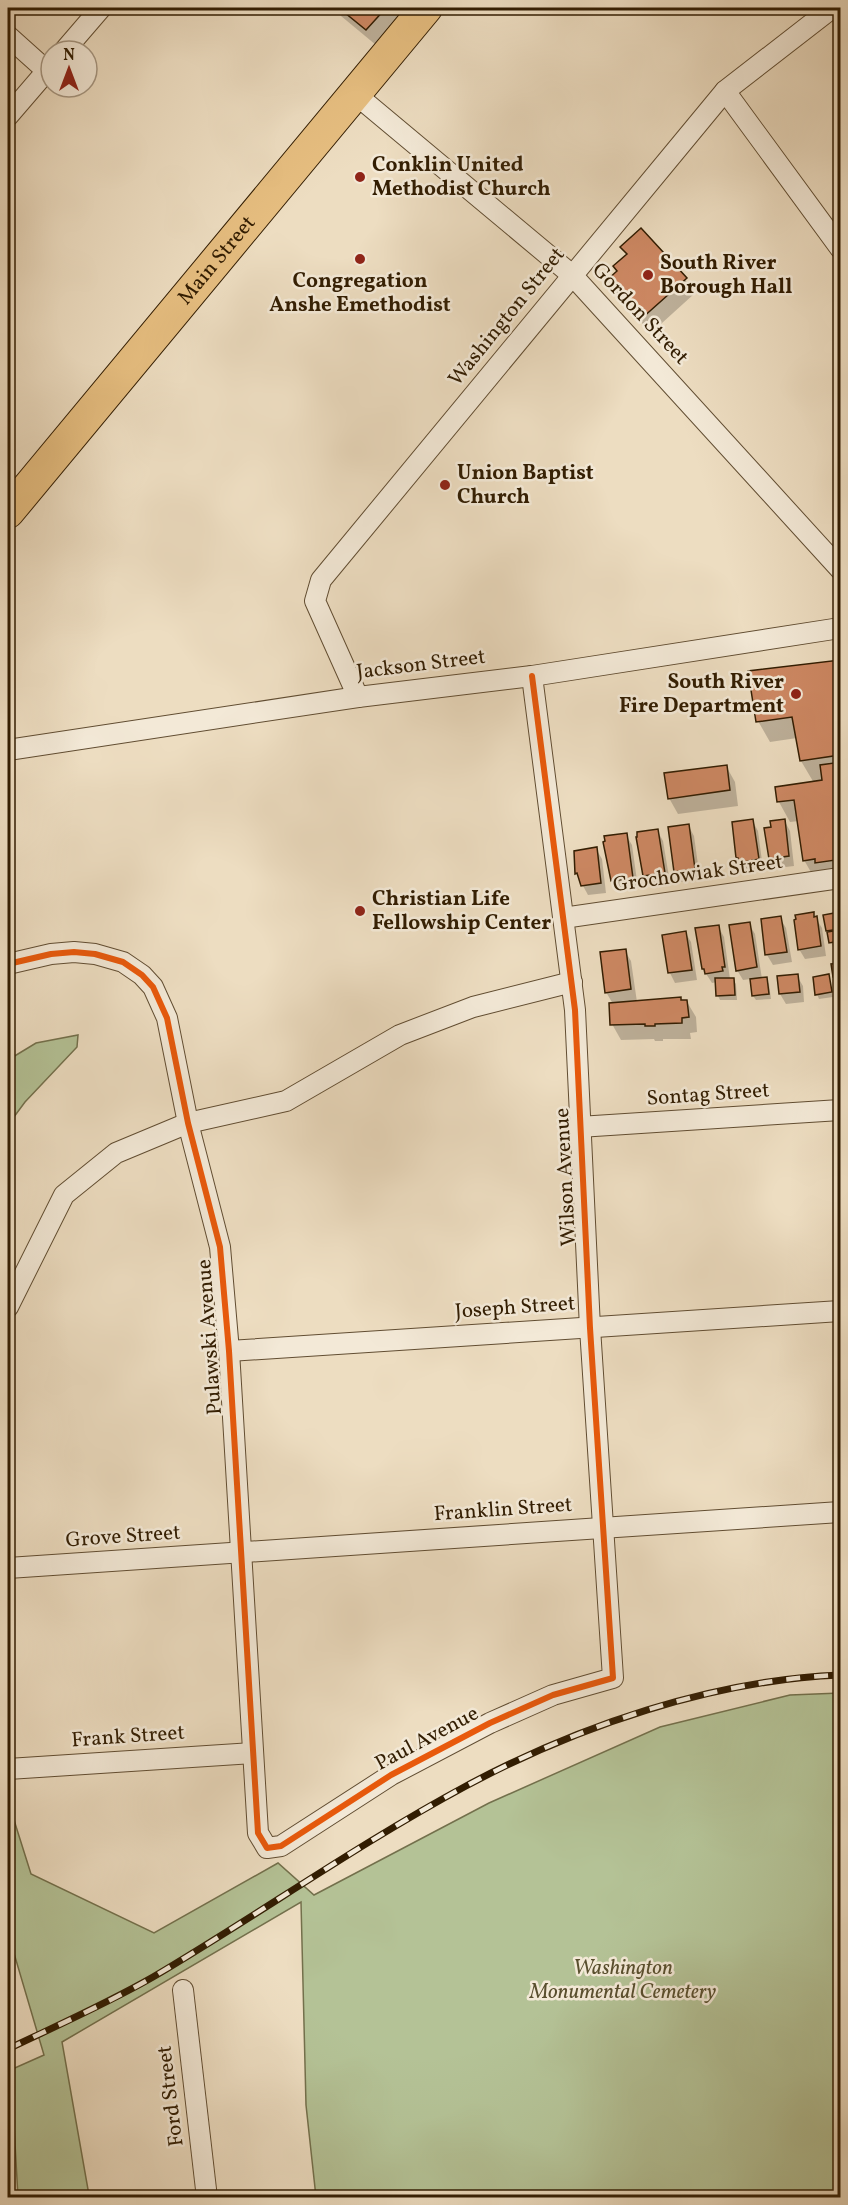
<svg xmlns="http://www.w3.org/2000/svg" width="848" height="2205" font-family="Vollkorn,serif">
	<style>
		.green { fill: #b4c296; stroke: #73704c; stroke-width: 1.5 }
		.shadow { fill: #0003 }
		.building { fill: #cd8863; stroke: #321d02; stroke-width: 1.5 }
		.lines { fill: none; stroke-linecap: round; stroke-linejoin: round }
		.minor-casing { stroke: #614d32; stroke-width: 22 }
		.primary-casing { stroke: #321d02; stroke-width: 34 }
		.minor { stroke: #f3e9d7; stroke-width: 20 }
		.primary { stroke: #e6be80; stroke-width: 32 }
		.rail-casing { stroke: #321d02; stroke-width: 7 }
		.rail { stroke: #f3e9d7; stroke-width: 4.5; stroke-dasharray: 14; stroke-linecap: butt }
		.cycleway-casing { stroke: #f3e9d7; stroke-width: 10 }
		.cycleway { stroke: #e8590c; stroke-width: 6 }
		.poi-dot { fill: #8f2418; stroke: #f3e9d7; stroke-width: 2 }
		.labels { text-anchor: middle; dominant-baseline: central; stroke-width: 5; stroke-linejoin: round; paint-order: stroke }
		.poi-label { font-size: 21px; font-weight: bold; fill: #321d02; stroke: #f3e9d7; text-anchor: start }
		.street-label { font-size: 21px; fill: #321d02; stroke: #f3e9d7 }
		.park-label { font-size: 21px; font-style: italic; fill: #594f2e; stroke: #f3e9d7 }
	</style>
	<rect width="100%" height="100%" fill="#edddc1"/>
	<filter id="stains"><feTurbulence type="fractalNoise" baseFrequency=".00333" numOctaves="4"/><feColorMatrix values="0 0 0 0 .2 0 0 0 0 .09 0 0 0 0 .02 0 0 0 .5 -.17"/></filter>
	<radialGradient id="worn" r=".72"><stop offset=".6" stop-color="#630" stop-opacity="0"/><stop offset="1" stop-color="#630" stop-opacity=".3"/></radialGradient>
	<g class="green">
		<path d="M78 1035 77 1047 25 1102 8 1125V1060L36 1043Z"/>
		<path d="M840 1693V2197H316L306 2105 301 1902 62 2042 89 2195 18 2197 13 2108H8V2071L44 2055 8 1933V1801L31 1874 154 1933 278 1863 314 1895 489 1803 660 1727 790 1695Z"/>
	</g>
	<g class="shadow">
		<path d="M336 8H407L376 45 341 16Z"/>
		<path d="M840 64V77L835 68Z"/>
		<path d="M622 247 685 279 694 294 651 333 617 296 609 280 618 272 627 256Z"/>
		<path d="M840 662V881H816L804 860 799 821 790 822 779 802 814 783 801 761 797 738 770 742 758 721 750 673Z"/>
		<path d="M726 766 735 782 738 806 678 814 669 798Z"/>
		<path d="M752 820 758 831 763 869 746 872 738 857Z"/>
		<path d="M784 820 790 831 794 866 777 868 771 858 772 828Z"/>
		<path d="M688 825 694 836 700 879 681 882 675 872 669 828Z"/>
		<path d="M657 830 663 841 670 883 650 886 642 872Z"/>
		<path d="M626 835 632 845 638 888 618 891 612 881Z"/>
		<path d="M596 849 602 859 606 893 588 895 576 873Z"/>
		<path d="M840 913V946L833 947 827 931 825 916Z"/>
		<path d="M813 914 822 928 826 956 805 959 799 949Z"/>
		<path d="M780 918 786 928 792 962 773 965 767 955Z"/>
		<path d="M749 924 755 934 762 979H766L769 984 771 999 756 1000 753 996 751 979 743 980 737 970Z"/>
		<path d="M718 926 724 937 730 979H733L736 984 737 1000H720L718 996 717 982 712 983 703 969Z"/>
		<path d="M685 932 691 942 697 980 675 983 670 973Z"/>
		<path d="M625 951 631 961 637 1002 680 998 682 1002H687L696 1017 697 1032 690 1033 691 1039H663V1041H655L654 1039 621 1040 612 1024 613 1004 606 992Z"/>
		<path d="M840 964V980L837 981 833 965Z"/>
		<path d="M797 976 803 986 804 1002 786 1004 780 994Z"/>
		<path d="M829 976 833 997 819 999 817 994Z"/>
	</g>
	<g class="building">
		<path d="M339 8H386L366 30Z"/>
		<path d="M641 228 687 278 641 319 607 280 617 271 613 266 627 254 620 247Z"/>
		<path d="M840 660V755L800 761 792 717 756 722 748 671Z"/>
		<path d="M834 763 837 787 839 786 840 792V855L835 856 836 860 815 863V859L803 861 794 800 777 802 775 787 822 780 820 765Z"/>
		<path d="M727 765 730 790 668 799 664 773Z"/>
		<path d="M753 819 759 859 739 863 738 858H736L732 822Z"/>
		<path d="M785 819 789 856 769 859 764 828 771 827 770 821Z"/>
		<path d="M689 824 695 869 674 872 668 827Z"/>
		<path d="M658 829 665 873 643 876 636 837H637V832Z"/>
		<path d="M627 833 633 878 611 881 603 842 605 841 604 836Z"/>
		<path d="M597 847 601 883 581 886 577 873 575 874 574 851Z"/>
		<path d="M814 912V917L817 916 821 946 798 950 794 920 796 919 795 915Z"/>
		<path d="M840 912V929L826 931 823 915Z"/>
		<path d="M781 916 787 952 765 955 761 919Z"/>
		<path d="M750 922 757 967 736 971 729 925Z"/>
		<path d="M719 925 725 967H722L723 971 705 974 704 969H702L695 928Z"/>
		<path d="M840 930V941L829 943 827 932Z"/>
		<path d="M686 931 692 970 668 973 662 935Z"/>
		<path d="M626 949 631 989 605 993 600 952Z"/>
		<path d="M840 963V976L833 977 831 964Z"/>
		<path d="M798 974 800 992 779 994 777 976Z"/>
		<path d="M829 974 832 992 815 995 813 977Z"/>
		<path d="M767 977 769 994 752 996 750 979Z"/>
		<path d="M715 978H734L735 995 716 996Z"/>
		<path d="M681 997V1000H687L689 1017 682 1018V1023L655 1024V1026H645V1024L610 1025 609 1003Z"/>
	</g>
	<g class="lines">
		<g class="minor-casing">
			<g id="minor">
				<path d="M8 36 47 71"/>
				<path d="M64 51 101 8"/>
				<path d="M725 91 840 248"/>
				<path d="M354 93 572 275 840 569"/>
				<path d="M8 116 51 66"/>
				<path d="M358 697 315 601 321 580 725 91 832 8"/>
				<path d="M8 750 358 697 532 676 840 628"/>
				<path d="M563 918 840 878"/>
				<path d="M8 964 51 954 74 952 95 954 123 962 142 975 153 987 167 1018 188 1123 220 1247 229 1351 258 1833 267 1848 281 1846 391 1775 490 1723 553 1695 613 1678 590 1328 575 1010 532 676"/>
				<path d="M579 1127 840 1110"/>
				<path d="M8 1307 64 1195 116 1153 188 1123 286 1101 400 1035 473 1007 572 982"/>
				<path d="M229 1351 840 1311"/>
				<path d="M8 1568 840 1512"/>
				<path d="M8 1769 253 1753"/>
				<path d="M183 1990 207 2198"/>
			</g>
		</g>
		<g class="primary-casing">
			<g id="primary">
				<path id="s1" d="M8 512 426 8"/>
			</g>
		</g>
		<use href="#minor" class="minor"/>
		<use href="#primary" class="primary"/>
		<g class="rail-casing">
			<path id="rail" d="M8 2049C56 2026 106 2004 153 1977 258 1915 358 1844 466 1786 578 1726 713 1680 840 1675"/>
		</g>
		<use href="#rail" class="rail"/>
		<g class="cycleway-casing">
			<path id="cycleway" d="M8 964 51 954 74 952 95 954 123 962 142 975 153 987 167 1018 188 1123 220 1247 229 1351 258 1833 267 1848 281 1846 391 1775 490 1723 553 1695 613 1678 590 1328 575 1010 532 676"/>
		</g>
		<use href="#cycleway" class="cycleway"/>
	</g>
	<g class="poi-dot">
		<circle cx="360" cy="177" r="6"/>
		<circle cx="360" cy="259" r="6"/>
		<circle cx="648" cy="275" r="6"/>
		<circle cx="445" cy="485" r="6"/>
		<circle cx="796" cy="694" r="6"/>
		<circle cx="360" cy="911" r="6"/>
	</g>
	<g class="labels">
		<g class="poi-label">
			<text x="372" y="165">Conklin United<tspan x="372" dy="24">Methodist Church</tspan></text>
			<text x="660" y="263">South River<tspan x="660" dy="24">Borough Hall</tspan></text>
			<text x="360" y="281" text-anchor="middle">Congregation<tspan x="360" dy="24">Anshe Emethodist</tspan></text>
			<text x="457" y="473">Union Baptist<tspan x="457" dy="24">Church</tspan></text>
			<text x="784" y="682" text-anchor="end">South River<tspan x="784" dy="24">Fire Department</tspan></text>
			<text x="372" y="899">Christian Life<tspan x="372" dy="24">Fellowship Center</tspan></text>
		</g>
		<g class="street-label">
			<text stroke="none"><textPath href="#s1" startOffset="327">Main Street</textPath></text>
			<text transform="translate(640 314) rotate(47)">Gordon Street</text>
			<text transform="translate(507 317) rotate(-51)">Washington Street</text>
			<text transform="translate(421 665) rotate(-7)">Jackson Street</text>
			<text transform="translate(698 874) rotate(-8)">Grochowiak Street</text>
			<text transform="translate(708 1095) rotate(-4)">Sontag Street</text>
			<text transform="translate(566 1177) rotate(-93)">Wilson Avenue</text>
			<text transform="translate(515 1308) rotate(-4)">Joseph Street</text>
			<text transform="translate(210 1337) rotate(-94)">Pulawski Avenue</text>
			<text transform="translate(503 1510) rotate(-4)">Franklin Street</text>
			<text transform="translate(123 1537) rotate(-4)">Grove Street</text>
			<text transform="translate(128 1737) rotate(-4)">Frank Street</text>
			<text transform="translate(427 1739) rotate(-28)">Paul Avenue</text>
			<text transform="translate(171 2096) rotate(-97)">Ford Street</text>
		</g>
		<g class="park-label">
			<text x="623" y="1968">Washington<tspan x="623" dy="24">Monumental Cemetery</tspan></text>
		</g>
	</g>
	<rect width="848" height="2205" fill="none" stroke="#edddc1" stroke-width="30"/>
	<rect x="9" y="9" width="830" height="2187" fill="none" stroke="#321d02" stroke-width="3"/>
	<rect x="15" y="15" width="818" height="2175" fill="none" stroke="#321d02" stroke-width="1.5"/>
	<g transform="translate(69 69)"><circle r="28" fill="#f3e9d7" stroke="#a69782" stroke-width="1.5"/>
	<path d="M0-4.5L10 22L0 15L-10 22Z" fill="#8f2418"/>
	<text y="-9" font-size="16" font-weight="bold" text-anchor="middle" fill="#321d02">N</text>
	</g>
	<rect width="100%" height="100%" filter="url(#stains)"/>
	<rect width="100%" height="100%" fill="url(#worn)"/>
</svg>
